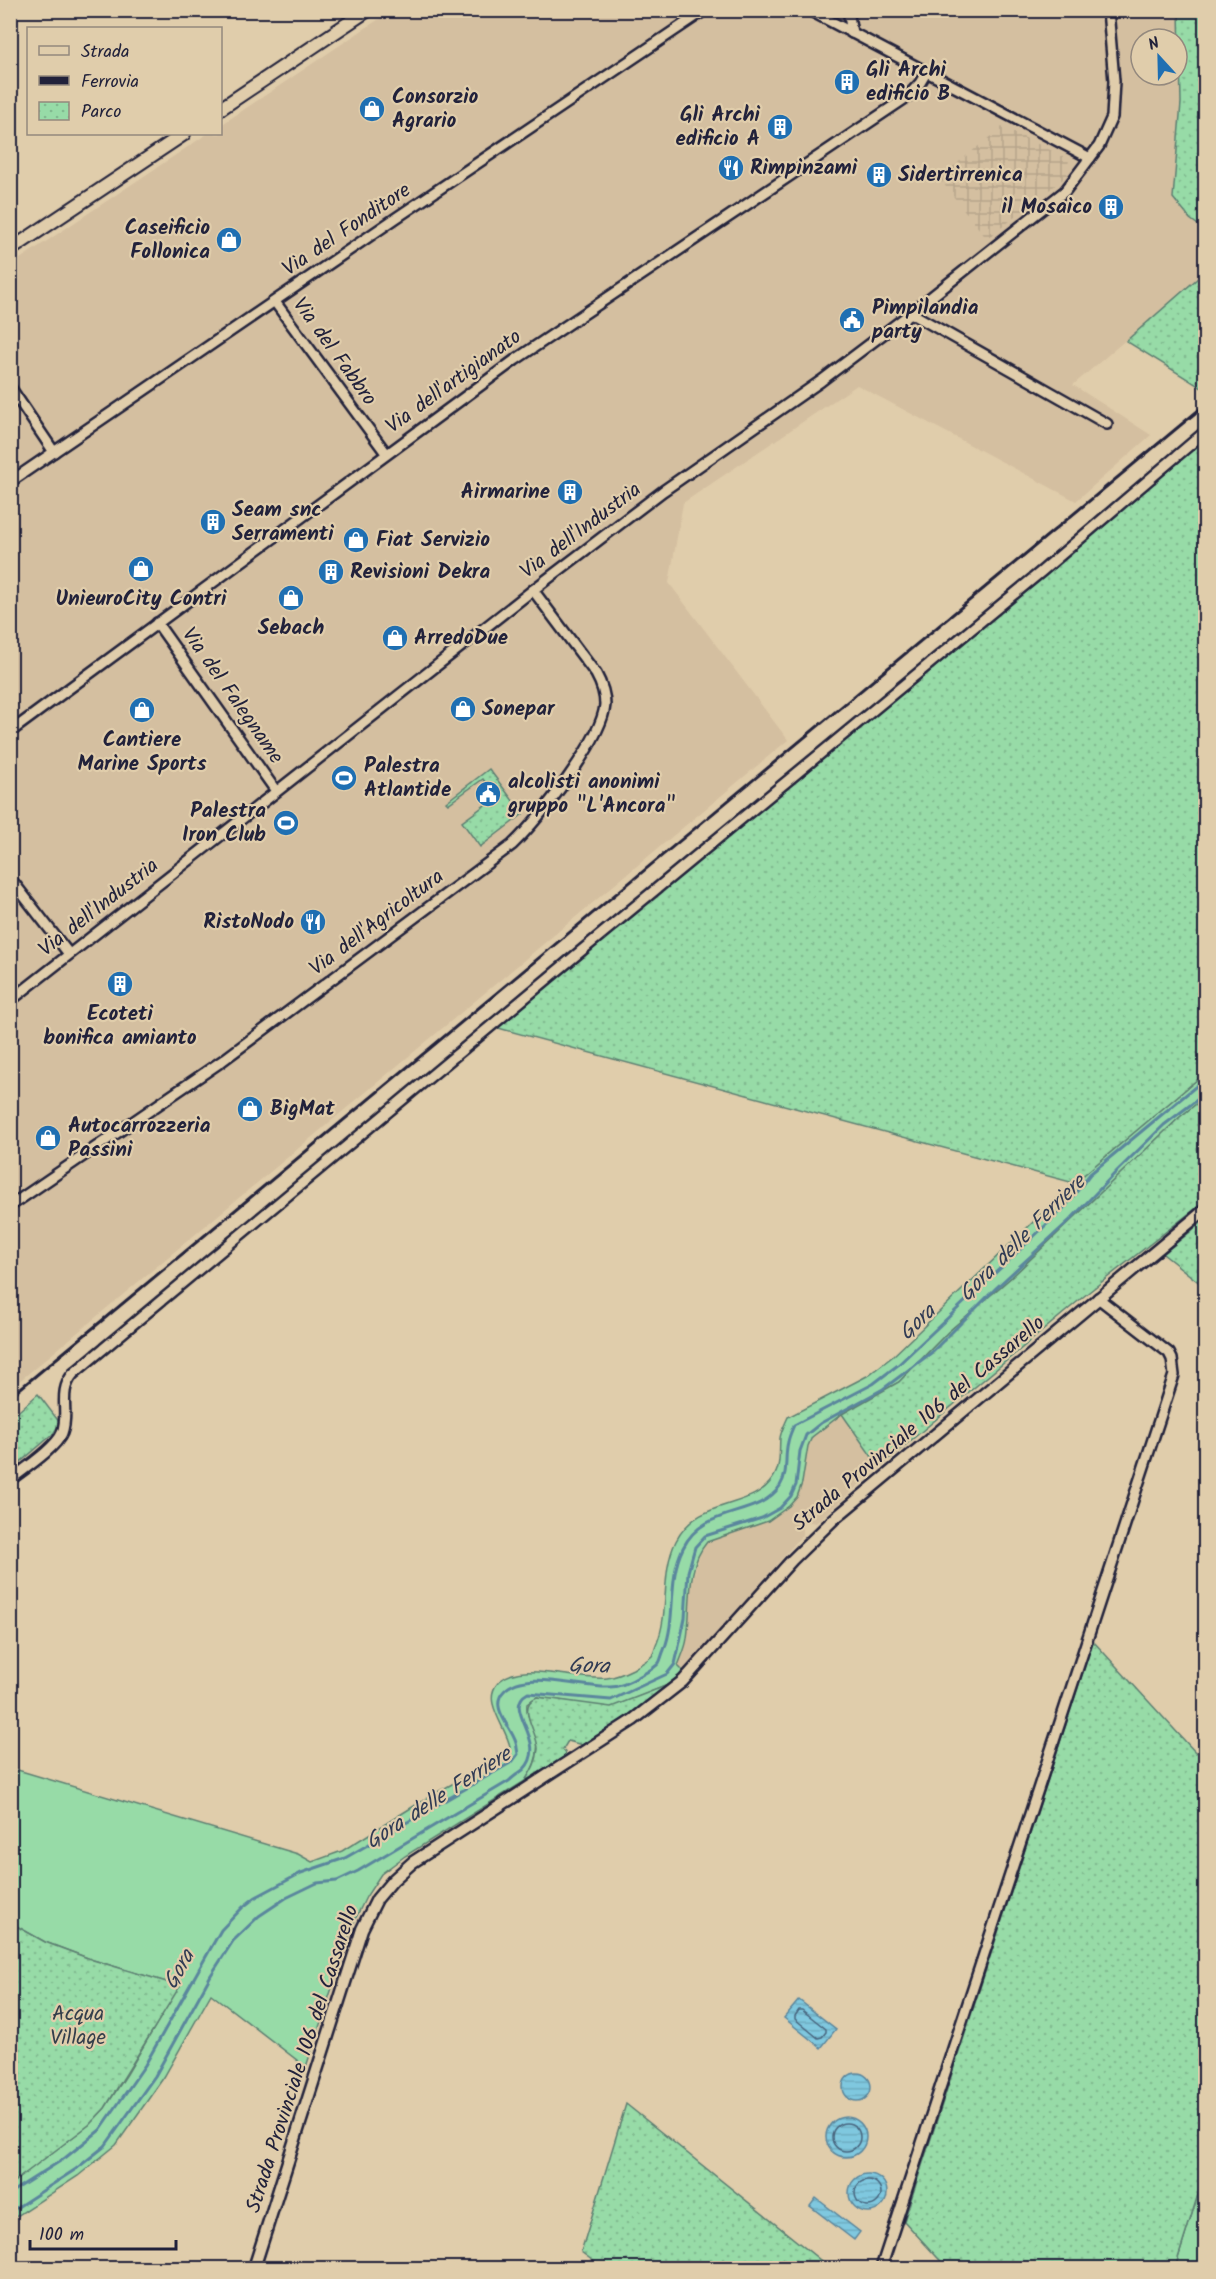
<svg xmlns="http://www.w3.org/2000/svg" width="1216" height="2279" font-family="Kalam,sans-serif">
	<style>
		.built { fill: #d4bfa0; fill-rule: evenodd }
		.industrial { fill: url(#industrial-grid) }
		.grass { fill: #97dba7; stroke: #5c7e71; stroke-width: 1.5 }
		.park { fill: url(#park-dots); stroke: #5c7e71; stroke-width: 1.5 }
		.water { fill: url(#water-rules); stroke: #5a869d; stroke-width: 1.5 }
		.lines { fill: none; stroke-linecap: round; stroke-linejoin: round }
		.shore { stroke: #47647d; stroke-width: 1.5 }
		.stream { stroke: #5a869d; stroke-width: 3 }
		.minor-casing { stroke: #22223b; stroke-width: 14 }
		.tertiary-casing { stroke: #22223b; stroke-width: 15 }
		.secondary-casing { stroke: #22223b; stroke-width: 16 }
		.minor { stroke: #e0cdab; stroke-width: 9 }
		.tertiary { stroke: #e0cdab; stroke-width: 10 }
		.secondary { stroke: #e0cdab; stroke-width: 12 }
		.rail { stroke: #22223b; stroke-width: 3 }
		.labels { text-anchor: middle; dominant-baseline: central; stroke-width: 4.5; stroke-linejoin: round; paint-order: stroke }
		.poi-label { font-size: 21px; font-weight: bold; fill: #22223b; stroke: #e0cdab; text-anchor: start }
		.street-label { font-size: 21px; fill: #22223b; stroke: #e0cdab }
		.park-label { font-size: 21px; fill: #343e4b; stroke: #e0cdab }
		.water-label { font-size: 22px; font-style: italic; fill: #303b54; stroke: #e0cdab }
	</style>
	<defs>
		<pattern id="industrial-grid" width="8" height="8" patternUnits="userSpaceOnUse" patternTransform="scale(1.5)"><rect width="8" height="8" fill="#d4bfa0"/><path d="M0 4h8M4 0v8" fill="none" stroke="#b6a48b"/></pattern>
		<pattern id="park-dots" width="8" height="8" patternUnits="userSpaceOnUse" patternTransform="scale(1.5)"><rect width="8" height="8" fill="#97dba7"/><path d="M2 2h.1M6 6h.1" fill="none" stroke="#82bc91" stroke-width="1.8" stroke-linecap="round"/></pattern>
		<pattern id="water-rules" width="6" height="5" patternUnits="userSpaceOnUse" patternTransform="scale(1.5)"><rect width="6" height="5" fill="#7fc8df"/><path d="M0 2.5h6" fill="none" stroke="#6dacc0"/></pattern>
	</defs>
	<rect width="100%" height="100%" fill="#e0cdab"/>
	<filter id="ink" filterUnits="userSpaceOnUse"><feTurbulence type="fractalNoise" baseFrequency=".0167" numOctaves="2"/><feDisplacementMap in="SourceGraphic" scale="12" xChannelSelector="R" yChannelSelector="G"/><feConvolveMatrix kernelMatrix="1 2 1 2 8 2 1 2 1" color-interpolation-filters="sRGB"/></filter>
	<g filter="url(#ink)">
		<g class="built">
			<path d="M391 11H1179L1181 103 1173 198 1190 219 1205 230V272L1073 385 1151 435 1076 501 857 385 683 503 669 583 788 740 11 1388V265L207 134H220L221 125ZM1141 39H1177V75H1141Z"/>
			<path d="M842 1414 879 1467 816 1523 806 1521 801 1526 803 1534 684 1672 678 1666 687 1640 690 1586 703 1546 707 1542 715 1538 768 1521 802 1483 808 1446 812 1437Z"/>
		</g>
		<path class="industrial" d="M1002 127 1069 159 1067 176 987 239 939 178Z"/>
		<g class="grass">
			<path d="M1205 1073V1097L1180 1117 1013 1276 948 1332 899 1382 842 1414 812 1437 808 1446 802 1483 797 1497 789 1506 768 1521 707 1542C685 1568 692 1607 687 1638 686 1648 681 1657 678 1666L684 1672 668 1685 611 1708 537 1697 527 1704C526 1713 529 1718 533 1727 542 1746 537 1764 525 1781L405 1856 381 1874 366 1897 353 1924 306 2067 211 1994 164 2077 116 2145 78 2176 11 2220 10 2184 89 2125 105 2108 127 2074 179 1986 93 1960 45 1942 11 1923V1768L298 1854 312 1862 342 1851 427 1798 506 1754 510 1747C507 1728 482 1702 497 1684 517 1658 579 1682 607 1678 616 1677 625 1673 633 1669 638 1666 648 1660 652 1656 654 1653 655 1647 657 1643 670 1610 660 1573 676 1541 699 1496 752 1511 773 1478 781 1467 779 1451 780 1438 781 1431 785 1424 788 1417L867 1376 892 1357 1074 1183Z"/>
			<path d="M1205 2172V2268H1175Z"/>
		</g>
		<g class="park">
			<path d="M1179 11H1205V230L1190 219 1173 198 1181 103Z"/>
			<path d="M1205 272V390L1126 341Z"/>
			<path d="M1205 434V1073L1074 1183 498 1028Z"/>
			<path d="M489 769 523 814 480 847 462 822 496 797 483 779 448 804 446 802Z"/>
			<path d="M1205 1097V1201L1089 1292 879 1467 842 1414 899 1382 948 1332 1013 1276 1180 1117Z"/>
			<path d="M1205 1220V1280L1201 1284 1163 1254Z"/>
			<path d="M38 1394 60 1423 53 1434 11 1470V1418Z"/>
			<path d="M1093 1641 1196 1753 1205 1745V2172L1175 2268H947L904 2221Z"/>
			<path d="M668 1685 639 1709 582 1745 568 1741 563 1749 567 1756 525 1781C532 1770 537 1762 538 1749 538 1732 515 1706 537 1697L611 1707Z"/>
			<path d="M11 1923 45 1942 93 1960 180 1986 105 2108 89 2125 11 2184Z"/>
			<path d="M626 2104 830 2268H603L581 2252Z"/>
		</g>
		<g class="water">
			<path d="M799 2000 836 2029 821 2048 784 2018Z"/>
			<circle cx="857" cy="2087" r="14"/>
			<circle cx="846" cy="2137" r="20"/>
			<circle cx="868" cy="2193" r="19"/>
			<path d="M816 2198 860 2232 854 2240 810 2206Z"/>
		</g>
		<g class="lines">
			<g class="shore">
				<path d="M799 2010H802L826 2029V2032L822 2037 818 2038 795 2019V2016Z"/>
				<circle cx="846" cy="2137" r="14"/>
				<circle cx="868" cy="2193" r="13"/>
			</g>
			<g class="stream">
				<path d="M10 2193 65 2158 100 2130 145 2065 221 1930 243 1907 256 1897 301 1873 345 1858 512 1762 518 1754C517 1750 517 1744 515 1740 510 1726 489 1706 504 1691 525 1668 583 1689 610 1687 620 1687 632 1681 640 1676 645 1673 655 1668 659 1663 661 1660 662 1654 664 1650 677 1617 667 1580 683 1548 705 1504 757 1520 780 1486 789 1472 784 1456 788 1442 789 1436 792 1430 794 1425L873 1384 898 1365 1065 1207 1090 1174 1206 1078"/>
				<path d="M10 2212 76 2169 105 2146 155 2076 211 1975 233 1941 259 1916 286 1898 317 1883 337 1881 358 1871 509 1781C513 1777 519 1773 524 1769 550 1741 500 1708 528 1693L611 1700 667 1674 675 1664 678 1651 685 1618 688 1572 695 1547 705 1536 762 1518 780 1508 791 1496 796 1485 800 1451 806 1435 821 1423 883 1389 931 1353 996 1288 1070 1220 1118 1170 1164 1125 1206 1093"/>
			</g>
			<g class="minor-casing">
				<g id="minor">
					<path d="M809 10 1090 158"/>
					<path d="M848 10 852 33"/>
					<path d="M275 302 386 453"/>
					<path d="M911 313 1107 424"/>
					<path d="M10 387 54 452"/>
					<path d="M10 482 396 218 705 10"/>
					<path d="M157 623 276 791"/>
					<path d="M10 732 515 360 907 97 920 83 926 73"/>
					<path d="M10 878 69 954"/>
					<path d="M10 1001 533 590 663 491 821 381 911 313 1065 191 1099 146 1112 117 1114 81 1108 10"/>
					<path d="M10 1206 222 1061 512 845C538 820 602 740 605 705 605 695 601 683 596 674L533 590"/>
					<path d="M10 1480C24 1469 56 1448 62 1433 70 1412 57 1393 73 1374L575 956 1042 571 1206 431"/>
					<path d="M881 2268 1174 1375 1172 1359 1169 1353 1098 1298"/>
				</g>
			</g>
			<g class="tertiary-casing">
				<path id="tertiary" d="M254 2268 362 1929 377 1899 393 1880 413 1862 633 1720 683 1681 792 1560 834 1519 1206 1209"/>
			</g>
			<g class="secondary-casing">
				<g id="secondary">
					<path d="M220 109 368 10"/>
					<path d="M10 250 184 134"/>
				</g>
			</g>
			<use href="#minor" class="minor"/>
			<use href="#tertiary" class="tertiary"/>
			<use href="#secondary" class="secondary"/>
			<path class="rail" d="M10 1397 1206 404"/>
		</g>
	</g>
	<defs>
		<g id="building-disc" transform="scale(1.35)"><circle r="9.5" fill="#1f6fb2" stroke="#e0cdab"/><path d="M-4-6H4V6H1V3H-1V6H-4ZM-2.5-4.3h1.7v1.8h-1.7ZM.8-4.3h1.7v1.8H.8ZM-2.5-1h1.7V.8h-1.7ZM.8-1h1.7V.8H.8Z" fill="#fff"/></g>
		<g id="shop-disc" transform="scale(1.35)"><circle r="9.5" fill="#1f6fb2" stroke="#e0cdab"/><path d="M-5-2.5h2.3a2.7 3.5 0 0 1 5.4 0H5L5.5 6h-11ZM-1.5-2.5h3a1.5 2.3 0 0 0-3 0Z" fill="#fff"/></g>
		<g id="restaurant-disc" transform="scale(1.35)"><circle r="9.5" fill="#1f6fb2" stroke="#e0cdab"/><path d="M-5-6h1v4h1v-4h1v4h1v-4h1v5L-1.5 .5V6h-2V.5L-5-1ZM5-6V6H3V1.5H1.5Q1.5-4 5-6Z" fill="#fff"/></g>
		<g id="civic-disc" transform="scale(1.35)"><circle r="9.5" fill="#1f6fb2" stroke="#e0cdab"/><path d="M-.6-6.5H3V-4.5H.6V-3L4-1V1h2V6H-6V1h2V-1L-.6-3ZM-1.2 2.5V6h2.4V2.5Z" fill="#fff"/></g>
		<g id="stadium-disc" transform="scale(1.35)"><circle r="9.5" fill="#1f6fb2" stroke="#e0cdab"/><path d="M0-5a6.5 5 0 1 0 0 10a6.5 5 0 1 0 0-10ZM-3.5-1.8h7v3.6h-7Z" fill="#fff"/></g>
	</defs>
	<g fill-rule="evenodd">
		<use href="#building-disc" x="847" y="82"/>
		<use href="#shop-disc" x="372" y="109"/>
		<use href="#building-disc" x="780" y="127"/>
		<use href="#restaurant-disc" x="731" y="168"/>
		<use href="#building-disc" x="879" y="175"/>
		<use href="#building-disc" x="1111" y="207"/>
		<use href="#shop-disc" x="229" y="240"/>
		<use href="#civic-disc" x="852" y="320"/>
		<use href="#building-disc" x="570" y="492"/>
		<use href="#building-disc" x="213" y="522"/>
		<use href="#shop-disc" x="356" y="540"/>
		<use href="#shop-disc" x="141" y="569"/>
		<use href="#building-disc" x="331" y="572"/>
		<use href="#shop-disc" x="291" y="598"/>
		<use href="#shop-disc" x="395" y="638"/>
		<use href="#shop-disc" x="463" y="709"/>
		<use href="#shop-disc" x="142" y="710"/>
		<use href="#stadium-disc" x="344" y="778"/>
		<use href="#civic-disc" x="488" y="794"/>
		<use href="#stadium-disc" x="286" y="823"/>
		<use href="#restaurant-disc" x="313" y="922"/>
		<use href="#building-disc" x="120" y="984"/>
		<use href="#shop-disc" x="250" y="1109"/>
		<use href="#shop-disc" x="48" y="1138"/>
	</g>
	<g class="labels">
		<g class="poi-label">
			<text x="866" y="70">Gli Archi<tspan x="866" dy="24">edificio B</tspan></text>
			<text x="392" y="97">Consorzio<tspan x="392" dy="24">Agrario</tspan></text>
			<text x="760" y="115" text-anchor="end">Gli Archi<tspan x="760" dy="24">edificio A</tspan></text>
			<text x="750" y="168">Rimpinzami</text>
			<text x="898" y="175">Sidertirrenica</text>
			<text x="1092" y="207" text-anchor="end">il Mosaico</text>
			<text x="210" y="228" text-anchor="end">Caseificio<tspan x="210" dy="24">Follonica</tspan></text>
			<text x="872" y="308">Pimpilandia<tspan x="872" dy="24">party</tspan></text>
			<text x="550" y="492" text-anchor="end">Airmarine</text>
			<text x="232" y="510">Seam snc<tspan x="232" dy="24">Serramenti</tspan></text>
			<text x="376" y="540">Fiat Servizio</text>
			<text x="350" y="572">Revisioni Dekra</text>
			<text x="141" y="599" text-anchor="middle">UnieuroCity Contri</text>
			<text x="291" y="628" text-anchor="middle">Sebach</text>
			<text x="414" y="638">ArredoDue</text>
			<text x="482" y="709">Sonepar</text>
			<text x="142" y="740" text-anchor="middle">Cantiere<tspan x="142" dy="24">Marine Sports</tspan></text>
			<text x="364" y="766">Palestra<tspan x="364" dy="24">Atlantide</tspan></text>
			<text x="508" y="782">alcolisti anonimi<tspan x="508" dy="24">gruppo "L'Ancora"</tspan></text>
			<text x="266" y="811" text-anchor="end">Palestra<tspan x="266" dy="24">Iron Club</tspan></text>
			<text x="294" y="922" text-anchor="end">RistoNodo</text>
			<text x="120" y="1014" text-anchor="middle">Ecoteti<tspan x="120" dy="24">bonifica amianto</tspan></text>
			<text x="270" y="1109">BigMat</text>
			<text x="68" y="1126">Autocarrozzeria<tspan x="68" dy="24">Passini</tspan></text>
		</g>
		<g class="street-label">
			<text transform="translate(347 230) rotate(-34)">Via del Fonditore</text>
			<text transform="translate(334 352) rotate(54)">Via del Fabbro</text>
			<text transform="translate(454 382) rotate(-36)">Via dell'artigianato</text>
			<text transform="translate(581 531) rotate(-37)">Via dell'Industria</text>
			<text transform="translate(232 696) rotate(55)">Via del Falegname</text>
			<text transform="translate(99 908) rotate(-38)">Via dell'Industria</text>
			<text transform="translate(377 923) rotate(-37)">Via dell'Agricoltura</text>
			<text transform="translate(919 1424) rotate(-40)">Strada Provinciale 106 del Cassarello</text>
			<text transform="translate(303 2059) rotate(-72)">Strada Provinciale 106 del Cassarello</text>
		</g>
		<g class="park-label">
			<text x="78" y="2014">Acqua<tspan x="78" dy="24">Village</tspan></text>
		</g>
		<g class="water-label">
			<text transform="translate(1023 1239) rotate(-45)">Gora delle Ferriere</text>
			<text transform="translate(918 1323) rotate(-44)">Gora</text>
			<text transform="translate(589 1667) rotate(2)">Gora</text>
			<text transform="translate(439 1799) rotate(-33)">Gora delle Ferriere</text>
			<text transform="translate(180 1970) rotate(-61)">Gora</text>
		</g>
	</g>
	<rect width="1216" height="2279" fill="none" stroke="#e0cdab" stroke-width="36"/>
	<rect x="18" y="18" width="1180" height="2243" fill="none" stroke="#22223b" stroke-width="2" filter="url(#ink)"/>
	<rect x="27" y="27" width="195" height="108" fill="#e0cdab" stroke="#94897e" stroke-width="1.5"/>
	<rect x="39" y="46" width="30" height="9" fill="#e0cdab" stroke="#94897e" stroke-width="1.5"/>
	<text x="81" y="57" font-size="18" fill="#22223b">Strada</text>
	<rect x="39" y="76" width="30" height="9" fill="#22223b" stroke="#94897e" stroke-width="1.5"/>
	<text x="81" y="87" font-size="18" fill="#22223b">Ferrovia</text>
	<rect x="39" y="102" width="30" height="18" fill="url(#park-dots)" stroke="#94897e" stroke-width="1.5"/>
	<text x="81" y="117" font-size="18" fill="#22223b">Parco</text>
	<g transform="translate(1159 57) rotate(338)"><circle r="28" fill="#e0cdab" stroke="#94897e" stroke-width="1.5"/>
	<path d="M0-4.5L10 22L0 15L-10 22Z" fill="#1f6fb2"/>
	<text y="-9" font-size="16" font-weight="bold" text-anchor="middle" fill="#22223b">N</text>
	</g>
	<path d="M30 2240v9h146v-9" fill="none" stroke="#22223b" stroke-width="3"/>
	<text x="39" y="2240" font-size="18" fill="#22223b" stroke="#e0cdab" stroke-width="4.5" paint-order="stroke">100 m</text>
</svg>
